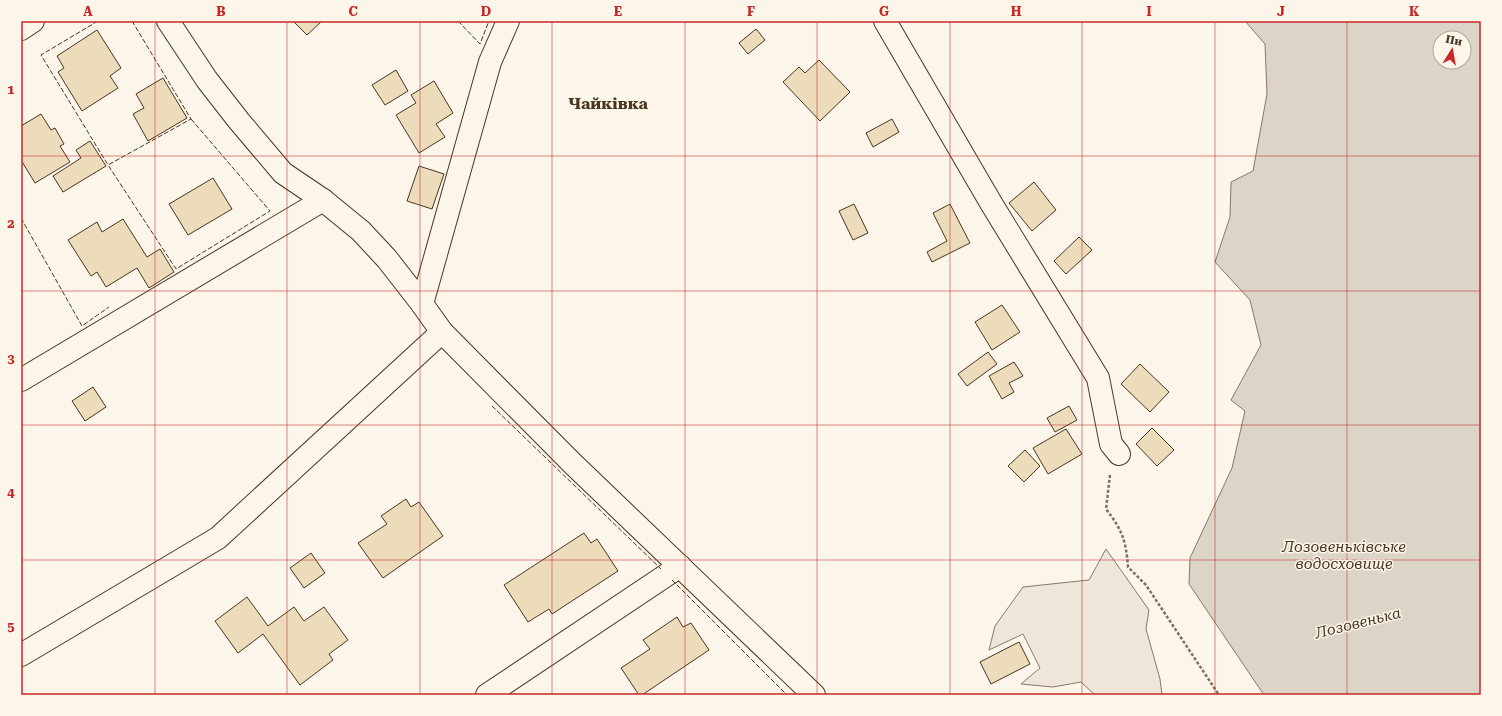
<svg xmlns="http://www.w3.org/2000/svg" width="1502" height="716" font-family="'Roboto Serif',serif">
	<style>
		.green { fill: #ede6d9; stroke: #887966 }
		.water { fill: #dcd4c6; stroke: #887966; fill-rule: evenodd }
		.building { fill: #ecdcbc; stroke: #4a3520 }
		.lines { fill: none; stroke-linecap: round; stroke-linejoin: round }
		.minor-casing { stroke: #4a3520; stroke-width: 24 }
		.path { stroke: #7f6f5c; stroke-width: 2.5; stroke-dasharray: 3 2; stroke-linecap: butt }
		.minor { stroke: #fbf6e9; stroke-width: 22 }
		.fence { stroke: #4a3520; stroke-width: 1; stroke-dasharray: 5 2; stroke-linecap: butt }
		.grid { fill: none; stroke: #c62828; stroke-width: 1; stroke-opacity: 0.55 }
		.labels { text-anchor: middle; dominant-baseline: central; stroke-width: 3; stroke-linejoin: round; paint-order: stroke }
		.water-label { font-size: 15px; font-style: italic; fill: #4a3520; stroke: #fbf6e9 }
		.quarter-label { font-size: 16px; font-weight: bold; fill: #4a3520; stroke: #fbf6e9 }
		.neatline { fill: none; stroke: #c62828; stroke-width: 1.5 }
		.grid-label { font-size: 13px; text-anchor: middle; font-weight: bold; fill: #c62828 }
	</style>
	<rect width="100%" height="100%" fill="#fbf6e9"/>
	<path class="green" d="M1106 549 1149 610 1146 629 1160 679 1162 695H1095L1081 682 1053 687 1021 684 1040 668 1023 634 989 650 995 626 1023 587 1089 580Z"/>
	<path class="water" d="M1245 21H1481V695H1264L1189 584 1190 558 1232 468 1245 411 1231 400 1261 345 1250 300 1215 262 1230 217 1231 182 1253 171 1267 94 1265 44ZM1440 38H1464V62H1440Z"/>
	<g class="building">
		<path d="M293 21H322L307 35Z"/>
		<path d="M756 29 765 40 748 54 739 43Z"/>
		<path d="M97 30 121 68 110 76 118 88 82 111 58 72 64 68 57 56Z"/>
		<path d="M819 60 850 92 820 121 783 82 799 67 805 73Z"/>
		<path d="M396 70 408 91 385 105 372 85Z"/>
		<path d="M163 78 187 118 148 141 133 114 144 108 136 94Z"/>
		<path d="M434 81 453 113 436 124 445 137 419 153 396 115 416 103 411 95Z"/>
		<path d="M41 114 51 130 55 128 64 144 60 146 70 162 35 183 21 160V126Z"/>
		<path d="M892 119 899 132 873 147 866 133Z"/>
		<path d="M90 141 106 166 63 192 53 176 81 158 76 150Z"/>
		<path d="M419 166 444 174 432 209 407 201Z"/>
		<path d="M213 178 232 209 188 235 169 204Z"/>
		<path d="M1034 182 1056 210 1032 231 1009 203Z"/>
		<path d="M854 204 868 233 853 240 839 211Z"/>
		<path d="M950 204 970 243 932 262 927 252 947 241 933 213Z"/>
		<path d="M123 219 147 257 160 249 174 272 149 288 137 268 106 287 97 272 91 276 68 240 97 222 102 232Z"/>
		<path d="M1079 237 1092 250 1066 274 1054 261Z"/>
		<path d="M1002 305 1020 332 992 350 975 322Z"/>
		<path d="M988 352 997 364 967 386 958 374Z"/>
		<path d="M1014 362 1023 376 1009 383 1014 392 1002 399 989 376Z"/>
		<path d="M1140 364 1169 392 1150 412 1121 384Z"/>
		<path d="M93 387 106 407 85 421 72 401Z"/>
		<path d="M1069 406 1077 420 1055 432 1047 418Z"/>
		<path d="M1152 428 1174 450 1157 466 1136 444Z"/>
		<path d="M1066 429 1082 454 1048 474 1033 448Z"/>
		<path d="M1025 450 1040 466 1024 482 1008 466Z"/>
		<path d="M406 499 411 507 419 502 443 536 383 578 358 543 387 524 381 516Z"/>
		<path d="M584 533 591 543 597 539 618 571 552 614 549 609 528 622 504 585Z"/>
		<path d="M311 553 325 573 304 588 290 568Z"/>
		<path d="M247 597 268 626 294 607 304 621 324 607 348 640 329 654 333 660 300 685 263 634 238 653 215 621Z"/>
		<path d="M677 617 683 627 691 623 709 650 642 695H639L621 668 650 649 643 640Z"/>
		<path d="M1019 642 1030 664 991 684 980 662Z"/>
	</g>
	<g class="lines">
		<g class="minor-casing">
			<g id="minor">
				<path d="M168 21 207 80 239 121 283 173 323 200 361 231 387 259 422 304 442 332 572 463 814 695"/>
				<path d="M885 21 991 203 1098 378 1111 444 1119 454"/>
				<path d="M21 29 33 21"/>
				<path d="M422 304 490 62 508 21"/>
				<path d="M21 380 323 200"/>
				<path d="M21 655 218 538 442 332"/>
				<path d="M487 695 680 566"/>
			</g>
		</g>
		<path class="path" d="M1110 475 1106 509C1122 530 1126 540 1128 567L1146 585 1219 695"/>
		<use href="#minor" class="minor"/>
		<g class="fence">
			<path d="M98 21 41 55 108 165"/>
			<path d="M132 21 191 119"/>
			<path d="M458 21 480 44 489 21"/>
			<path d="M191 119 270 211 176 269 108 165Z"/>
			<path d="M21 218 82 326 109 307"/>
			<path d="M492 406 661 569"/>
			<path d="M672 580 787 695"/>
		</g>
	</g>
	<path class="grid" d="M155 21V695M287 21V695M420 21V695M552 21V695M685 21V695M817 21V695M950 21V695M1082 21V695M1215 21V695M1347 21V695M21 156H1481M21 291H1481M21 425H1481M21 560H1481"/>
	<g class="labels">
		<g class="water-label">
			<text x="1344" y="547">Лозовеньківське<tspan x="1344" dy="17">водосховище</tspan></text>
			<text transform="translate(1358 623) rotate(-14)">Лозовенька</text>
		</g>
		<g class="quarter-label">
			<text x="608" y="103">Чайківка</text>
		</g>
	</g>
	<rect width="1502" height="716" fill="none" stroke="#fbf6e9" stroke-width="44"/>
	<g transform="translate(1452 50) rotate(11)"><circle r="19" fill="#fbf6e9" stroke="#b4a999"/>
	<path d="M0-3L7 15L0 10L-7 15Z" fill="#c62828"/>
	<text y="-6" font-size="11" font-weight="bold" text-anchor="middle" fill="#4a3520">Пн</text>
	</g>
	<rect x="22" y="22" width="1458" height="672" class="neatline"/>
	<g class="grid-label">
		<text x="88" y="16">A</text>
		<text x="221" y="16">B</text>
		<text x="353" y="16">C</text>
		<text x="486" y="16">D</text>
		<text x="618" y="16">E</text>
		<text x="751" y="16">F</text>
		<text x="884" y="16">G</text>
		<text x="1016" y="16">H</text>
		<text x="1149" y="16">I</text>
		<text x="1281" y="16">J</text>
		<text x="1414" y="16">K</text>
		<text x="11" y="94">1</text>
		<text x="11" y="228">2</text>
		<text x="11" y="363">3</text>
		<text x="11" y="497">4</text>
		<text x="11" y="631">5</text>
	</g>
</svg>
